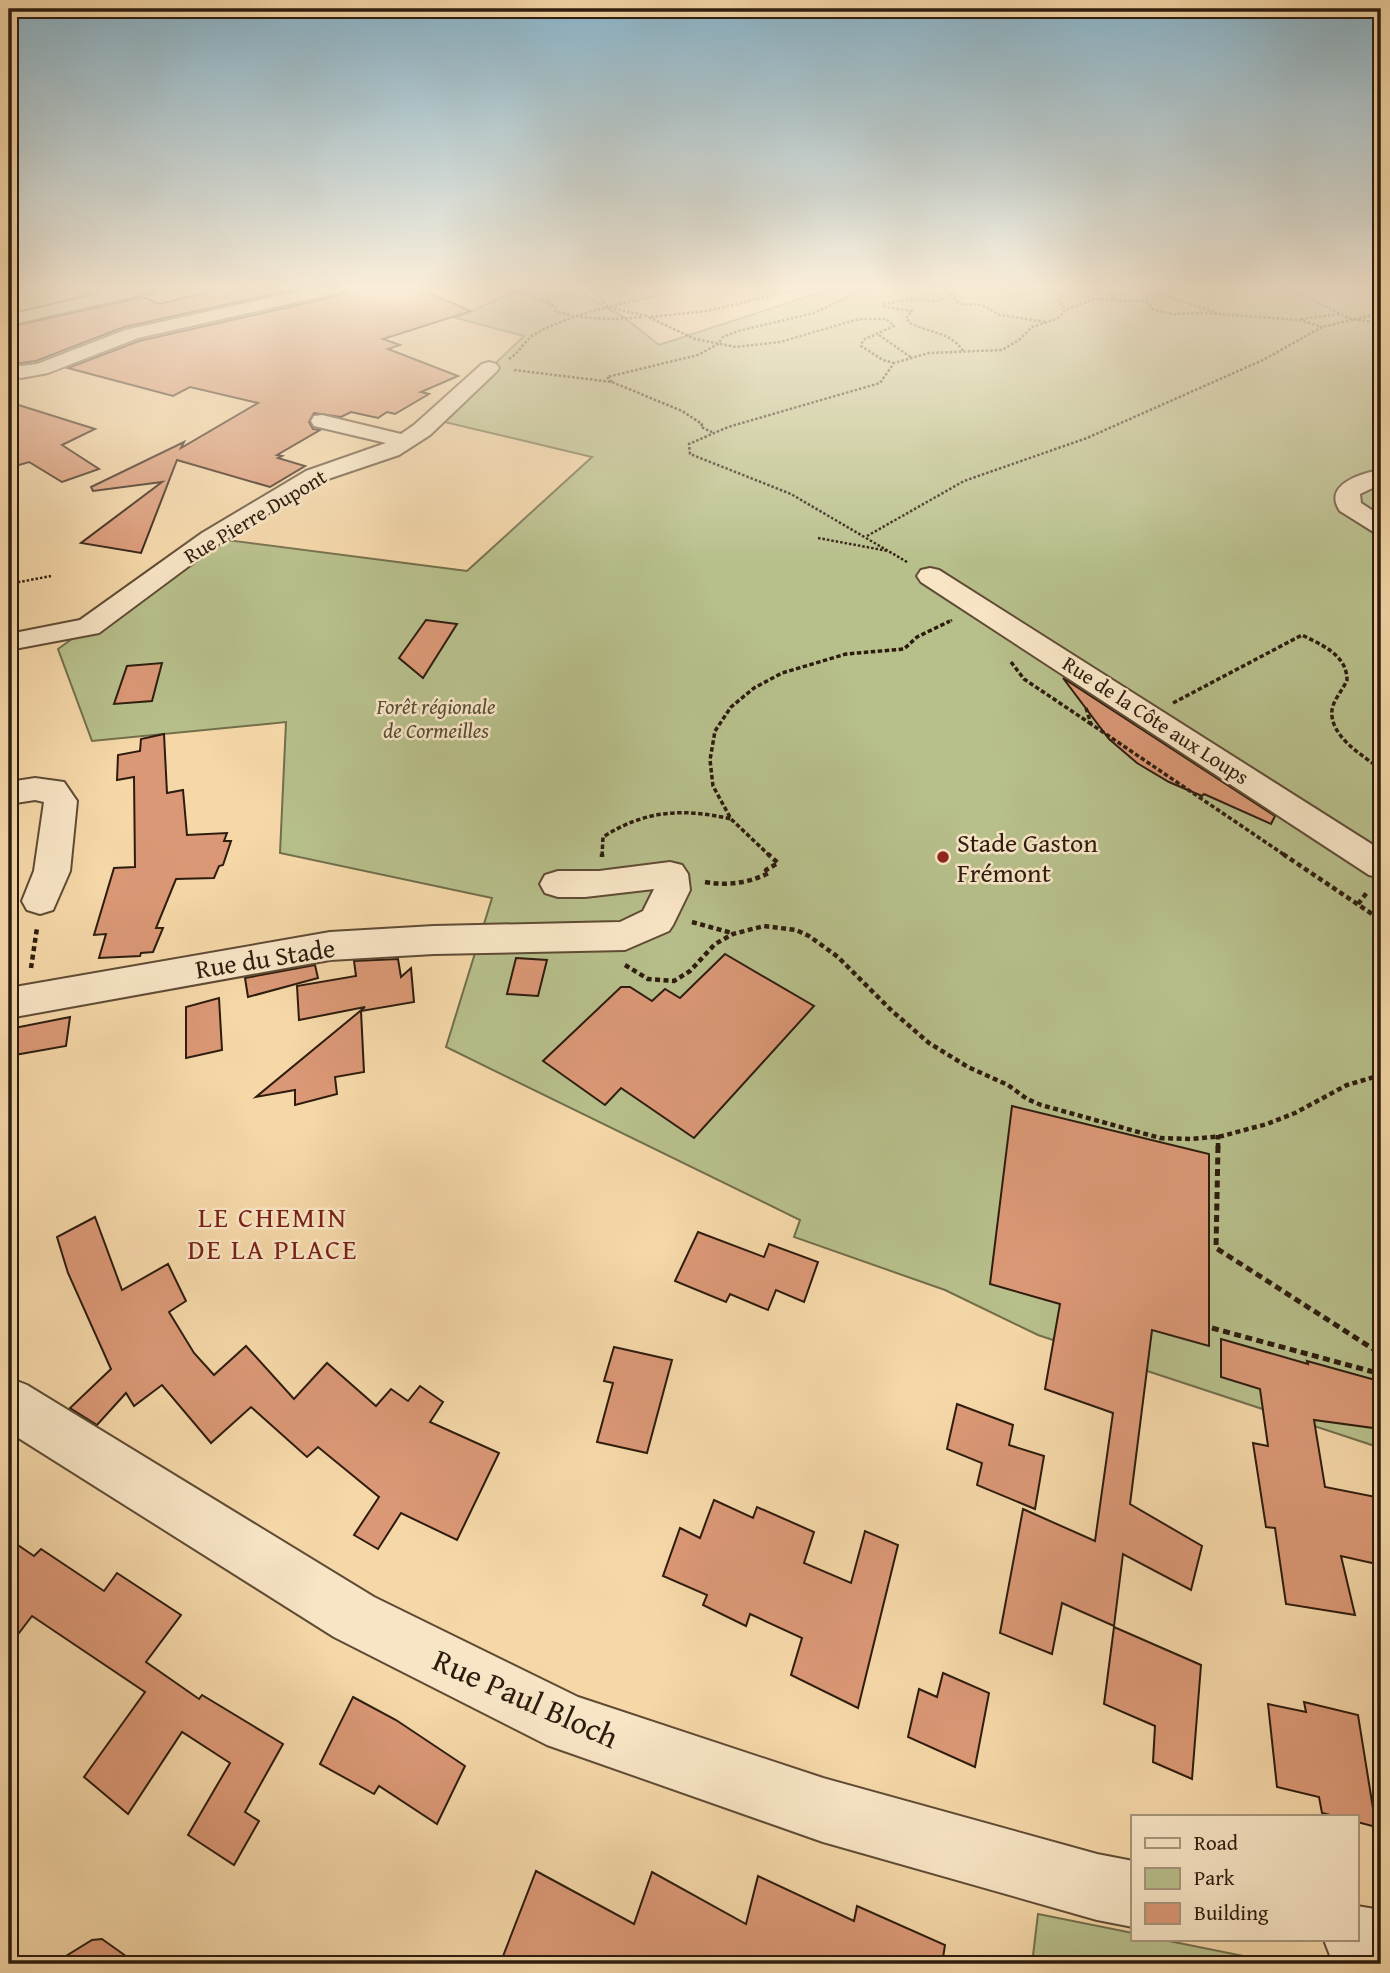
<svg xmlns="http://www.w3.org/2000/svg" width="1390" height="1973" font-family="'Gentium Book Plus',serif">
	<style>
		.green { fill: #b7bf8b; stroke: #726e4c; stroke-width: 2 }
		.building { fill: #db9876; stroke: #2d1c0e; stroke-width: 2 }
		.lines { fill: none; stroke-linecap: round; stroke-linejoin: round }
		.minor-casing { stroke: #5f4b34; stroke-width: 4 }
		.path-far3 { stroke: #2d1c0e; stroke-width: 2.5; stroke-dasharray: 2.5 2; stroke-linecap: butt }
		.path-far2 { stroke: #2d1c0e; stroke-width: 3.5; stroke-dasharray: 4.5 2.5; stroke-linecap: butt }
		.path-far1 { stroke: #2d1c0e; stroke-width: 4.5; stroke-dasharray: 5 3.5; stroke-linecap: butt }
		.path { stroke: #2d1c0e; stroke-width: 5; stroke-dasharray: 7 4.5; stroke-linecap: butt }
		.minor { fill: #f8e5c6; fill-rule: evenodd }
		.poi-dot { fill: #8f2418; stroke: #f8e5c6; stroke-width: 2.5 }
		.labels { text-anchor: middle; dominant-baseline: central; stroke-width: 5; stroke-linejoin: round; paint-order: stroke }
		.far-street-label { font-size: 21px; fill: #2d1c0e; stroke: #f8e5c6 }
		.far-park-label { font-size: 21px; font-style: italic; fill: #564d34; stroke: #f8e5c6 }
		.poi-label { font-size: 26px; fill: #2d1c0e; stroke: #f8e5c6; text-anchor: start }
		.street-label { font-size: 26px; fill: #2d1c0e; stroke: #f8e5c6 }
		.neighbourhood-label { font-size: 28px; letter-spacing: 2px; fill: #7a1f14; stroke: #f8e5c6 }
		.near-street-label { font-size: 32px; fill: #2d1c0e; stroke: #f8e5c6 }
	</style>
	<rect width="100%" height="100%" fill="#f5d7a8"/>
	<filter id="stains"><feTurbulence type="fractalNoise" baseFrequency=".00286" numOctaves="4"/><feColorMatrix values="0 0 0 0 .2 0 0 0 0 .09 0 0 0 0 .02 0 0 0 .5 -.17"/></filter>
	<radialGradient id="worn" r=".72"><stop offset=".6" stop-color="#630" stop-opacity="0"/><stop offset="1" stop-color="#630" stop-opacity=".3"/></radialGradient>
	<g class="green">
		<path d="M523 288H578L590 299 624 317 659 345 834 288H1381V1448L1038 1335 945 1290 794 1237 800 1220 446 1047 492 898 280 853 286 722 92 741 58 649 211 538 467 571 592 457 436 420 524 336 456 318Z"/>
		<path d="M1038 1914 1133 1933V1940H1164L1283 1964H1032Z"/>
	</g>
	<g class="building">
		<path d="M224 288H301L124 327 36 361 21 363 9 361V327L143 297 160 304Z"/>
		<path d="M348 288H418L471 311 383 339 400 345 388 349 458 376 421 392 429 394 395 414 387 412 378 418 351 412 341 417 314 413 309 422 313 429 320 430 277 455 282 456 278 458 305 466 270 487 177 460 141 553 81 543 162 482 93 491 91 487 184 442 181 448 258 403 190 387 173 396 68 368 139 341 338 296Z"/>
		<path d="M9 402 95 429 62 445 99 469 62 482 29 462 9 468Z"/>
		<path d="M426 620 457 624 423 678 399 658Z"/>
		<path d="M162 663 152 701 114 704 127 666Z"/>
		<path d="M1063 678 1275 816 1271 824 1204 794 1202 796 1169 782 1137 763 1109 739Z"/>
		<path d="M164 734 167 793 183 790 187 835 227 833 224 841H231L223 865 219 866 214 878 176 879 156 928H163L153 952 141 953 140 956 99 958 106 934 94 935 114 868 135 867 134 777 117 780 118 755 140 751 141 739Z"/>
		<path d="M725 954 814 1006 694 1138 621 1088 605 1105 543 1061 621 987H630L652 1001 665 989 680 998Z"/>
		<path d="M516 958 547 960 538 996 507 994Z"/>
		<path d="M398 959 401 977 411 968 414 1002 361 1011 364 1072 335 1077 337 1094 295 1105V1090L256 1097 365 1007 299 1020 297 986 356 976 354 961Z"/>
		<path d="M315 965 318 978 248 997 245 978Z"/>
		<path d="M219 998 222 1050 186 1058V1007Z"/>
		<path d="M70 1017 66 1046 9 1056V1029Z"/>
		<path d="M1012 1106 1209 1154V1346L1152 1330 1130 1504 1202 1546 1191 1590 1123 1554 1114 1626 1062 1603 1052 1654 1000 1633 1023 1509 1095 1541 1113 1413 1045 1389 1060 1304 990 1284Z"/>
		<path d="M95 1217 122 1290 168 1264 186 1301 169 1312 194 1353 214 1375 246 1346 294 1399 327 1363 376 1406 391 1389 408 1401 420 1386 443 1402 430 1422 499 1453 457 1540 401 1513 378 1549 354 1535 379 1497 318 1447 307 1457 251 1407 211 1443 162 1385 134 1406 126 1393 97 1425 70 1408 111 1369 68 1273 57 1237Z"/>
		<path d="M698 1232 764 1257 769 1244 818 1262 804 1302 776 1290 768 1310 730 1294 726 1302 675 1281Z"/>
		<path d="M1221 1339 1308 1364 1307 1361 1379 1381 1381 1429 1314 1420 1325 1487 1381 1498V1565L1341 1556 1355 1615 1286 1604 1275 1528 1266 1527 1253 1443 1268 1446 1260 1389 1221 1377Z"/>
		<path d="M614 1347 672 1360 647 1453 597 1442 613 1383 604 1381Z"/>
		<path d="M957 1404 1013 1425 1009 1445 1044 1456 1035 1509 977 1485 982 1463 947 1449Z"/>
		<path d="M714 1500 753 1518 757 1507 814 1532 804 1563 851 1583 865 1531 898 1545 858 1708 791 1675 802 1638 750 1614 746 1626 703 1605 707 1595 663 1576 680 1528 700 1538Z"/>
		<path d="M9 1539 34 1556 41 1549 104 1591 117 1573 181 1615 146 1662 199 1699 202 1695 283 1744 245 1812 259 1821 234 1865 188 1835 230 1763 182 1732 128 1814 84 1777 145 1692 32 1616 9 1646Z"/>
		<path d="M1114 1627 1201 1665 1192 1779 1153 1762 1155 1726 1104 1704Z"/>
		<path d="M943 1673 989 1693 975 1767 908 1737 919 1689 937 1697Z"/>
		<path d="M353 1697 396 1720 465 1766 437 1824 379 1786 374 1794 320 1764Z"/>
		<path d="M1304 1702 1358 1715 1376 1827 1357 1822V1817H1338L1322 1813 1319 1797 1277 1787 1268 1704 1306 1712Z"/>
		<path d="M536 1871 634 1924 652 1872 746 1924 758 1876 854 1921 857 1906 945 1945 942 1964H500Z"/>
		<path d="M102 1939 137 1964H53L92 1940Z"/>
	</g>
	<g class="lines">
		<g class="minor-casing">
			<g id="minor">
				<path d="M124 288H156L153 292 9 325V315Z"/>
				<path d="M313 288H346L337 293 138 338 48 373 21 378 9 375V363L21 366 37 364 125 330Z"/>
				<path d="M489 362 496 364 499 368 496 372 430 435 399 455 322 481 220 543 99 633 9 650V634L80 620 202 533 306 471 386 443 314 426 311 421 314 416 322 415 401 434 414 425 482 364Z"/>
				<path d="M1381 470V484L1360 494 1361 503 1381 516V533L1372 531 1340 511C1322 485 1361 473 1381 470Z"/>
				<path d="M930 568 939 570 1381 850V878L1369 875 921 582 917 576 921 570Z"/>
				<path d="M35 778 64 782 77 801 70 871 53 910 40 914 27 910 22 901 34 871 44 802 35 800 9 804V782Z"/>
				<path d="M670 862 682 865 688 874 690 890 673 925 669 931 625 950 434 954 330 960 9 1018V988L330 932 434 926 620 922 643 911 654 889 585 897H558L545 893 540 884 545 875 558 871H599Z"/>
				<path d="M9 1378 27 1385 374 1597 578 1697 823 1778 1097 1854 1133 1861V1927L1097 1920 823 1842 547 1745 334 1637 9 1432Z"/>
				<path d="M1357 1906 1381 1910V1964L1333 1963 1324 1940H1357Z"/>
			</g>
		</g>
		<g class="path-far3">
			<path d="M504 288 550 304 556 307 555 311C584 320 613 320 643 317"/>
			<path d="M591 288 608 307 646 316 695 339 736 347 780 342 859 319H886L894 326 863 340 861 346 883 360 894 363"/>
			<path d="M939 288 952 295 960 304 982 305 1000 315 1046 322"/>
			<path d="M963 288 935 302 914 299 883 304 885 307 912 311 906 318 910 323C929 333 951 332 963 351"/>
			<path d="M1026 288 1017 292 1025 295 1042 289 1062 293 1059 301 1066 310"/>
			<path d="M1154 288 1157 293 1217 313"/>
			<path d="M1289 288 1351 319 1381 323"/>
			<path d="M1061 291H1085"/>
			<path d="M1114 297 1109 295 1122 288"/>
			<path d="M1142 300 1157 293"/>
			<path d="M651 317 707 311 804 288"/>
			<path d="M1301 319 1341 314"/>
			<path d="M879 335 912 358"/>
			<path d="M509 359C519 353 523 343 532 336 568 312 649 298 693 288"/>
			<path d="M514 370 612 382 682 411 702 424 701 427 712 432"/>
			<path d="M612 382 607 377 698 355 718 344 723 337 738 331 814 313 868 288"/>
			<path d="M867 536 964 481 1087 438 1263 360 1322 327 1381 313"/>
			<path d="M818 538 888 551"/>
			<path d="M907 562 791 494 690 454 689 444 728 427 880 383 894 363 929 353 1002 350 1019 340 1032 327 1057 319 1066 310 1094 299 1147 302 1154 310 1174 314 1204 313 1300 320 1322 327"/>
			<path d="M9 584 51 576"/>
			<path d="M947 623 952 620"/>
		</g>
		<g class="path-far2">
			<path d="M1011 662 1024 679 1091 724"/>
			<path d="M1173 703 1302 635C1322 645 1347 655 1347 680 1343 690 1333 700 1332 710 1329 736 1363 756 1381 769"/>
			<path d="M1086 708 1091 724 1286 856"/>
			<path d="M602 856 603 837C645 810 683 808 731 819"/>
			<path d="M770 856 731 819 713 786 710 760 715 731 731 707 754 688 782 673 846 654 904 649 917 637 950 621"/>
		</g>
		<g class="path-far1">
			<path d="M1283 854 1381 920"/>
			<path d="M602 857V854"/>
			<path d="M705 882C728 886 748 883 769 873L766 870 778 863 768 854"/>
			<path d="M1358 904 1368 891"/>
			<path d="M692 922 732 933"/>
			<path d="M625 965 648 979 674 981 690 971 715 944 733 934 764 926 796 930 809 936 838 957 892 1011 929 1043 968 1067 1008 1085 1027 1099 1041 1105 1160 1138 1192 1139 1222 1136 1267 1124 1295 1113 1347 1085 1381 1075"/>
			<path d="M31 968 37 928"/>
			<path d="M1218 1148V1135"/>
		</g>
		<g class="path">
			<path d="M1218 1146 1216 1248 1381 1354"/>
			<path d="M1212 1328 1381 1374"/>
		</g>
		<use href="#minor" class="minor"/>
	</g>
	<linearGradient id="sky" x2="0" y2="1"><stop stop-color="#89b6ce"/><stop offset="0.51" stop-color="#faedd8"/><stop offset="1" stop-color="#faedd8" stop-opacity="0"/></linearGradient>
	<rect width="1390" height="564" fill="url(#sky)"/>
	<circle class="poi-dot" cx="943" cy="857" r="7"/>
	<g class="labels">
		<g class="far-street-label">
			<text transform="translate(255 516) rotate(-31)">Rue Pierre Dupont</text>
			<text transform="translate(1156 720) rotate(33)">Rue de la Côte aux Loups</text>
		</g>
		<g class="far-park-label">
			<text x="436" y="706">Forêt régionale<tspan x="436" dy="24">de Cormeilles</tspan></text>
		</g>
		<g class="poi-label">
			<text x="957" y="842">Stade Gaston<tspan x="957" dy="30">Frémont</tspan></text>
		</g>
		<g class="street-label">
			<text transform="translate(265 958) rotate(-9)">Rue du Stade</text>
		</g>
		<g class="neighbourhood-label">
			<text x="273" y="1216">LE CHEMIN<tspan x="273" dy="32">DE LA PLACE</tspan></text>
		</g>
		<g class="near-street-label">
			<text transform="translate(526 1698) rotate(24)">Rue Paul Bloch</text>
		</g>
	</g>
	<rect width="1390" height="1973" fill="none" stroke="#f5d7a8" stroke-width="35"/>
	<rect x="10" y="10" width="1369" height="1952" fill="none" stroke="#2d1c0e" stroke-width="3.5"/>
	<rect x="18" y="18" width="1355" height="1938" fill="none" stroke="#2d1c0e" stroke-width="2"/>
	<rect x="1131" y="1815" width="228" height="126" fill="#f8e5c6" stroke="#a7957c" stroke-width="2"/>
	<rect x="1145" y="1838" width="35" height="10" fill="#f8e5c6" stroke="#a7957c" stroke-width="2"/>
	<text x="1194" y="1850" font-size="21" fill="#2d1c0e">Road</text>
	<rect x="1145" y="1868" width="35" height="21" fill="#b7bf8b" stroke="#a7957c" stroke-width="2"/>
	<text x="1194" y="1885" font-size="21" fill="#2d1c0e">Park</text>
	<rect x="1145" y="1903" width="35" height="21" fill="#db9876" stroke="#a7957c" stroke-width="2"/>
	<text x="1194" y="1920" font-size="21" fill="#2d1c0e">Building</text>
	<rect width="100%" height="100%" filter="url(#stains)"/>
	<rect width="100%" height="100%" fill="url(#worn)"/>
</svg>
